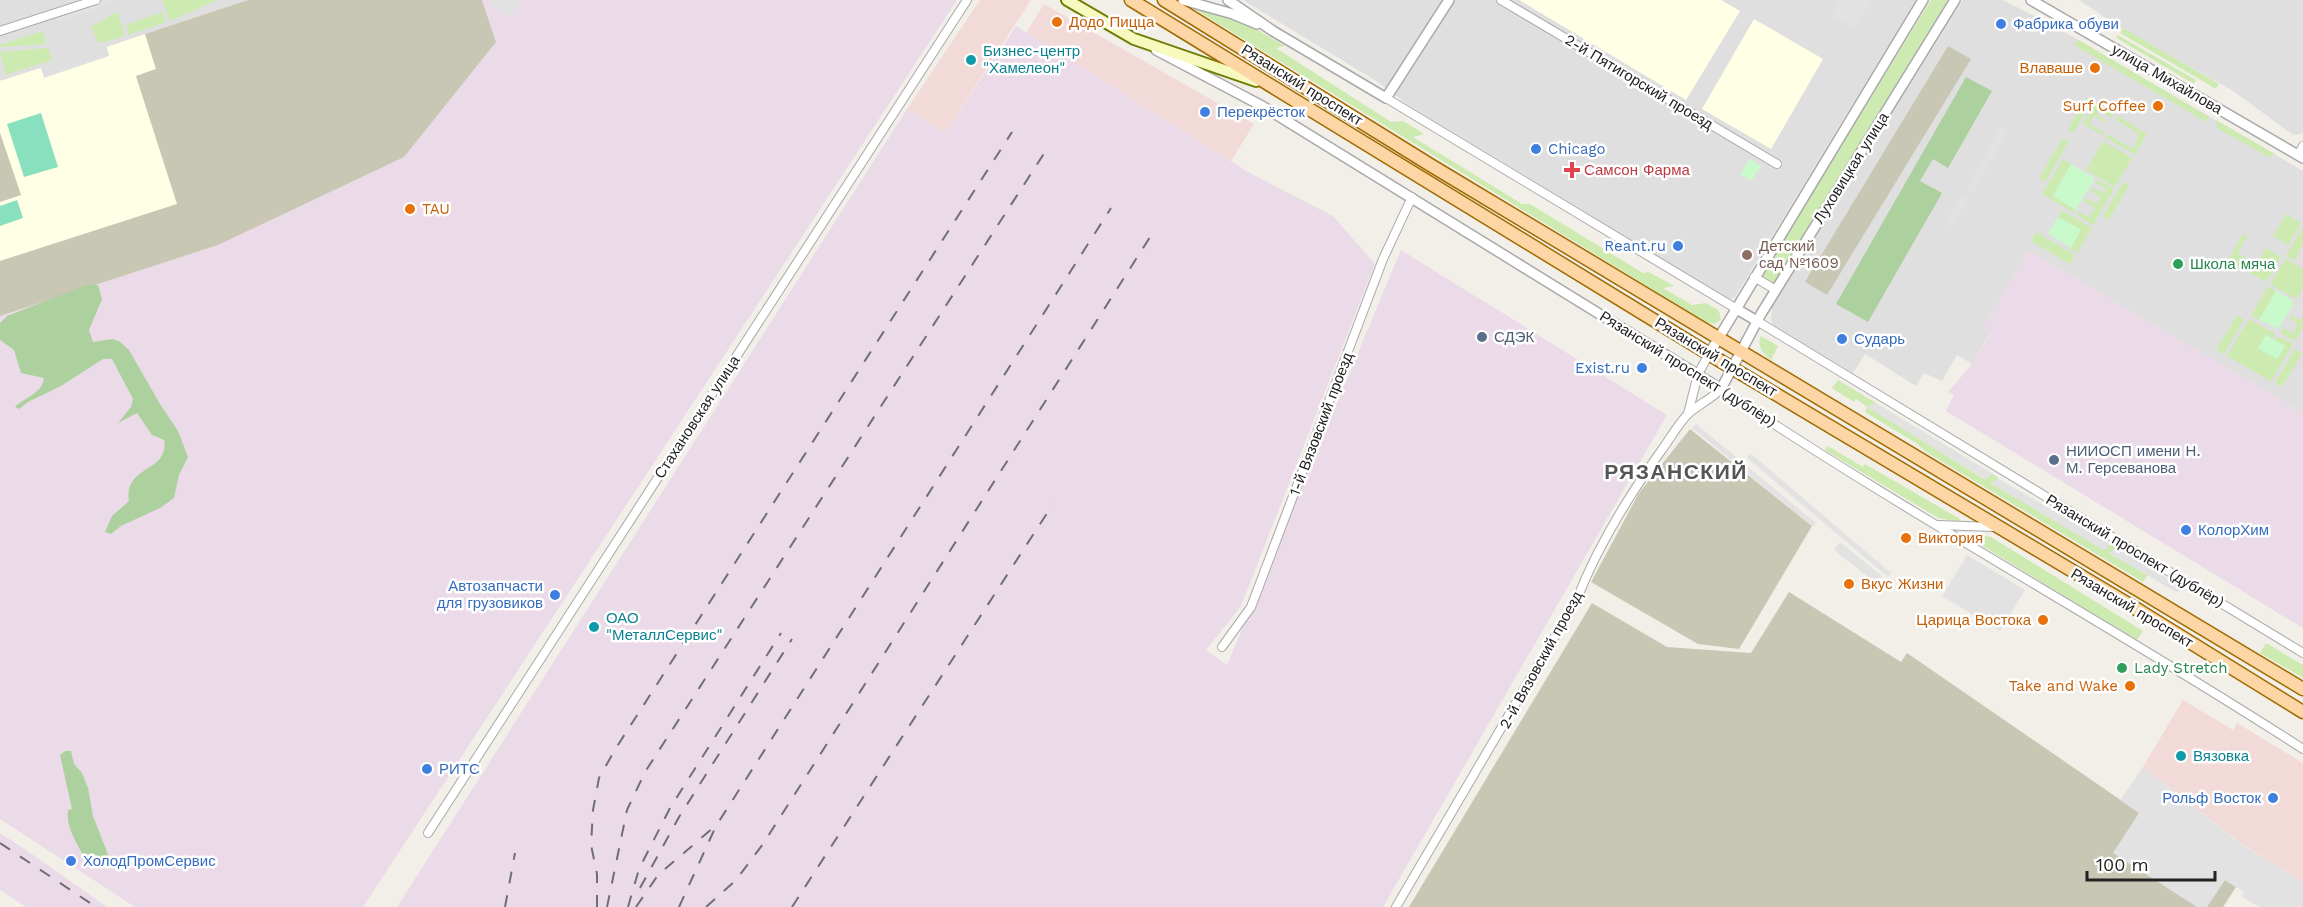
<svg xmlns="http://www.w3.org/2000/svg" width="2303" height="907" font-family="'Work Sans',sans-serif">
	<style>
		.residential { fill: #e0dfdf }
		.commercial { fill: #f2dad9 }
		.industrial { fill: #ebdbe8 }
		.education { fill: #ffffe5 }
		.construction { fill: #c7c7b4 }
		.grass { fill: #cdebb0 }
		.forest { fill: #add19e }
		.park { fill: #c8facc }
		.pitch { fill: #88e0be }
		.parking { fill: #e2e2e2 }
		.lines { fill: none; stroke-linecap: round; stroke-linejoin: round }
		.minor-casing { stroke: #a9a9a9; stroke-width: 10 }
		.tertiary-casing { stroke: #a9a9a9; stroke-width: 12 }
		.secondary-casing { stroke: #707d05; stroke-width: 14 }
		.primary-casing { stroke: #a06b00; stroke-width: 15 }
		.minor { stroke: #fff; stroke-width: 8 }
		.tertiary { stroke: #fff; stroke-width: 9 }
		.secondary { stroke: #f7fabf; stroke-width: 10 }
		.primary { stroke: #fcd6a4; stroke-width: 12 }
		.rail { stroke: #707070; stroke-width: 2; stroke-dasharray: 12 12; stroke-linecap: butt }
		.food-dot { fill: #e8710a; stroke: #fff; stroke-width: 2 }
		.shop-dot { fill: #3f7fe0; stroke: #fff; stroke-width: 2 }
		.culture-dot { fill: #0f9aa8; stroke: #fff; stroke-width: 2 }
		.health-dot { fill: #e0444e; stroke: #fff; stroke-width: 2 }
		.education-dot { fill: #8d6e63; stroke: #fff; stroke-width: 2 }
		.leisure-dot { fill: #2e9e5b; stroke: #fff; stroke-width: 2 }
		.service-dot { fill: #5c6f8a; stroke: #fff; stroke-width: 2 }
		.labels { text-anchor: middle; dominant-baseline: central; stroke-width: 5; stroke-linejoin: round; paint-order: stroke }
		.food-label { font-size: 15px; fill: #c56008; stroke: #fff; text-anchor: start }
		.shop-label { font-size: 15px; fill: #366cbe; stroke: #fff; text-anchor: start }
		.culture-label { font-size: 15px; fill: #0d838f; stroke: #fff; text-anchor: start }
		.street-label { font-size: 15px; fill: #222; stroke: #fff }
		.health-label { font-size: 15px; fill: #be3a42; stroke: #fff; text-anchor: start }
		.education-label { font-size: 15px; fill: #785e54; stroke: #fff; text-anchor: start }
		.leisure-label { font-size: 15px; fill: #27864d; stroke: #fff; text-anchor: start }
		.service-label { font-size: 15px; fill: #4e5e75; stroke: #fff; text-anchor: start }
		.district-label { font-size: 21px; font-weight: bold; letter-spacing: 1.5px; fill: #555; stroke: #fff }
	</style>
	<rect width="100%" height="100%" fill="#f2efe9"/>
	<g class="residential">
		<path d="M0 0H248L107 47 110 56 44 78 40 68 0 81Z"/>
		<path d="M1243 0H1916L1735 297 1729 299 1408 105 1378 82Z"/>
		<path d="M1963 0H2003L2056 27 2303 171V413L2029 251 1983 328 1991 332 1972 364 1957 355 1942 381 1924 373 1916 386 1865 354 1853 373 1773 325 1771 319 1772 306Z"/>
		<path d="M2079 0H2303V132L2301 134 2293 135 2233 91 2119 27Z"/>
	</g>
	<g class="commercial">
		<path d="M980 0H1031L945 133 907 109Z"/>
		<path d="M1044 4 1254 124 1231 161 1026 33Z"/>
		<path d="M2183 700 2233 730 2237 723 2303 763V882L2243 845 2143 767Z"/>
	</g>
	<g class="industrial">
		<path d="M482 0H957L363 907H135L0 819V316L218 245 496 42Z"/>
		<path d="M1016 26 1248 172 1333 216 1375 264 1241 606 1206 650 1227 665 1401 250 1667 415 1383 907H397L907 109 945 133Z"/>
		<path d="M2029 251 2303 413V628L1946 411 1954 395 1948 392 1972 364 1991 333 1983 328Z"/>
		<path d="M0 833 26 850 107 907H26L0 890Z"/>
	</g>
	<g class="education">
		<path d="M1519 0H1721L1740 11 1686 100Z"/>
		<path d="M1754 19 1823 59 1771 149 1702 109Z"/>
		<path d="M145 34 156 69 136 76 177 204 0 261V202L21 195 0 133V81L41 68 44 78 109 56 107 47Z"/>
	</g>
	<g class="construction">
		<path d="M248 0H482L496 42 404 157 218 245 0 316V261L177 204 136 76 156 69 145 34Z"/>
		<path d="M1948 46 1971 59 1827 295 1805 282Z"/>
		<path d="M0 133 21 195 0 202Z"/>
		<path d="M1690 429 1812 526 1739 649 1698 644 1591 582 1639 493Z"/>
		<path d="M1789 592 1901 662 1907 653 2186 845 2225 880 2236 887 2223 907H1409L1592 603 1667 647 1751 653Z"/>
	</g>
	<g class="grass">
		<path d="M162 0H217L170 21Z"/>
		<path d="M1931 0H1948L1774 284 1761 276Z"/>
		<path d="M1196 10 1224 15 1249 25 1285 46 1276 48 1391 122 1403 121 1424 134 1413 137 1522 204H1530L1643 273 1649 272 1674 286 1663 288 1692 305 1706 303 1719 311 1721 320 1714 324 1706 322Z"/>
		<path d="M117 12 125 36 105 42H98L91 27Z"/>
		<path d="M163 12 166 22 129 35 126 25Z"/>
		<path d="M2123 28 2219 84 2216 89 2120 33Z"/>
		<path d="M43 31 46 44 0 47V45Z"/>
		<path d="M2116 34 2196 80 2194 84 2118 39Z"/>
		<path d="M2079 40 2209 117 2206 122 2074 45Z"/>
		<path d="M48 48 52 60 6 75 0 52Z"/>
		<path d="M2086 98 2092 101 2074 133 2068 129Z"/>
		<path d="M2095 103 2114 114 2112 118 2099 111 2097 115 2107 121 2106 123 2094 116 2089 124 2104 132 2102 135 2083 124Z"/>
		<path d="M2118 116 2147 134 2135 155 2105 137 2107 134 2133 149C2141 137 2139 132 2128 127 2122 124 2120 121 2115 120Z"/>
		<path d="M2216 120 2275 154 2268 157 2217 128Z"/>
		<path d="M2063 138 2069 141 2045 182 2039 178Z"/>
		<path d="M2103 141 2132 158 2115 187 2086 170Z"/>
		<path d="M2063 159 2071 164 2053 196 2076 210 2074 213 2042 194Z"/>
		<path d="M2098 180 2114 189 2093 225 2077 215 2079 212 2089 217 2095 208 2085 201 2087 198 2097 204 2101 197 2091 191 2093 188 2104 193 2106 189 2096 183Z"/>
		<path d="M2123 182 2129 185 2109 220 2103 216Z"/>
		<path d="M2062 210 2092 228 2077 253 2070 249 2081 230 2058 217Z"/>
		<path d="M2286 214 2301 223 2288 245 2273 236Z"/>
		<path d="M2303 227V245L2294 261 2286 256Z"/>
		<path d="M2036 232 2075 255 2070 264 2031 241Z"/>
		<path d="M2243 234 2247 236 2238 253 2256 264 2266 248 2281 257 2266 282 2228 260Z"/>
		<path d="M2285 259 2303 269V288L2296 299 2270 284Z"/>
		<path d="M2268 286 2276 291 2259 320 2251 316Z"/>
		<path d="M2237 315 2244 319 2224 354 2216 350Z"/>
		<path d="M2291 315 2300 320 2303 316V327L2295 341 2280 333 2283 328 2293 333 2298 324 2289 318Z"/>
		<path d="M2249 319 2276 334 2273 339 2266 335 2259 348 2277 359 2285 346 2275 341 2278 336 2293 344 2271 381 2227 356Z"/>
		<path d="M1761 336 1778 346 1771 360C1763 354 1756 345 1761 336Z"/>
		<path d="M2295 349 2302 353 2282 387 2275 383Z"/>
		<path d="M1838 380 1876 403 1868 407 1984 479 1993 474 1999 479 1991 483 2104 550 2110 544 2117 548 2110 554 2148 575 2143 582 1926 452 1916 443 1865 412 1867 407 1856 399 1854 402 1832 388Z"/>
		<path d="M1828 446 1863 467 1865 464 1960 519 1959 522 1938 518 1825 450Z"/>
		<path d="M1969 533 1991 537 2143 631 2137 640 1966 536 1965 534Z"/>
		<path d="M2266 643 2303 665V678L2260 653Z"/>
	</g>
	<g class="forest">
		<path d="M1966 77 1992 91 1948 168 1933 159 1920 181 1942 193 1868 322 1836 304Z"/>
		<path d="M87 285H98L102 299 89 330 93 342 112 339 119 341 129 350 160 404 178 431 188 457 179 475 174 498 160 508 121 526 111 534 105 532 112 516 129 501C123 465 170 472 164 440L152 435 137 413 118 423 131 407 133 399 112 359H103L61 386 28 402 19 409 15 407C25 397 42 394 44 378L21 373 14 350 0 340V323L7 316Z"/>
		<path d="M65 751H71L74 764 82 773 88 788 93 816 111 862 100 866 96 855H83C75 840 66 827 68 810L72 809 60 755Z"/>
	</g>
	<g class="park">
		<path d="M1750 159 1761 166 1751 181 1740 174Z"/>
		<path d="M2071 164 2095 178 2076 210 2053 196Z"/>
		<path d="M2058 217 2081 230 2070 249 2069 246 2048 234Z"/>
		<path d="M2276 291 2293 301 2292 307 2281 323 2282 324 2276 330 2275 327 2259 320Z"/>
		<path d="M2266 335 2285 346 2277 359 2258 348Z"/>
	</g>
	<g class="pitch">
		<path d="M41 113 58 167 24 177 7 124Z"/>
		<path d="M17 200 23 218 0 226V206Z"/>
	</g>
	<g class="parking">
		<path d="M109 0H112L113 3 57 21 56 17Z"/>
		<path d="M488 0H523L510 18 487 2Z"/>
		<path d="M1840 0H1872L1855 29 1831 15Z"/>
		<path d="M2001 128 2008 132 1991 161 1984 158Z"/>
		<path d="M1983 159 1990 163 1972 193 1966 189Z"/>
		<path d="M1962 195 1969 198 1952 227 1945 223Z"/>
		<path d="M1876 403 1993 474 1985 479 1867 407Z"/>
		<path d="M1696 424 1816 523 1813 527 1692 428Z"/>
		<path d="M1750 453 1891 573 1888 577 1747 458Z"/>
		<path d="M1999 479 2110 544 2104 550 1990 483Z"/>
		<path d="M1840 542 1882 576 1876 583 1834 550Z"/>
		<path d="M2117 548 2187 590 2176 592 2109 553Z"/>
		<path d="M1967 555 2025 590 2000 631 1942 596Z"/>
		<path d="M2143 767 2242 845 2303 882V907H2260L2242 897 2244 892 2225 880 2207 907H2197L2113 853 2139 813 2120 800Z"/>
	</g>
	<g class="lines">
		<g class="minor-casing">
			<g id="minor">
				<path d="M1501 0 1777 164"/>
				<path d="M0 31 96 0"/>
				<path d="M1386 98 1735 308"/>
				<path d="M2298 155 2303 146"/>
				<path d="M1754 277 1776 290"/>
				<path d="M1757 321 2303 653"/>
				<path d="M1688 414 1698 374 1709 354"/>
				<path d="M1937 525 1994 527"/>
				<path d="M1222 647 1251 607 1383 259 1412 197"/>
				<path d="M428 833 967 0"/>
				<path d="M1396 907 1577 599C1598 545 1628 497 1661 451 1670 439 1678 424 1688 414 1698 405 1711 399 1721 389 1911 517 2112 625 2303 749"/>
			</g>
		</g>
		<g class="tertiary-casing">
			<g id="tertiary">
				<path d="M1183 0 1233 14 1257 24"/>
				<path d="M1228 0 1273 31 1386 98 1449 0"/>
				<path d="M2031 0 2303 158"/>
				<path d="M1156 50 1264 107 1721 389 1761 314 1955 0"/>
				<path d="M1735 308 1757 321"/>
				<path d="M1709 354 1923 0"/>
			</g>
		</g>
		<g class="secondary-casing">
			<path id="secondary" d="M1067 0 1134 39 1256 81"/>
		</g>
		<g class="primary-casing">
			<g id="primary">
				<path d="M1131 0 1732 368 2138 610 2303 712"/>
				<path d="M1164 0 1432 166 2303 689"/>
			</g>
		</g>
		<use href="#minor" class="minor"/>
		<use href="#tertiary" class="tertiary"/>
		<use href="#secondary" class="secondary"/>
		<use href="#primary" class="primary"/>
		<g class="rail">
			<path d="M0 843 96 907"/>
			<path d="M640 888 679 817 792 639"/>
			<path d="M505 907 515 853"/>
			<path d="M597 907V874L591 845 593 810 599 778 616 748 1012 132"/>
			<path d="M607 907 627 810 645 772 1045 152"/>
			<path d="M628 907 639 869 670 808 781 633"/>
			<path d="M636 907 658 875 713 828"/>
			<path d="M679 907 716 826 1111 208"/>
			<path d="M706 907 736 880 763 844 1152 234"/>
			<path d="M792 907 1053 504"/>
		</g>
	</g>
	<g class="food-dot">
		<circle cx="1057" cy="22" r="6"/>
		<circle cx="2095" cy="68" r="6"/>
		<circle cx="2158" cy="106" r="6"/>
		<circle cx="410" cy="209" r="6"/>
		<circle cx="1906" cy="538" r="6"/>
		<circle cx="1849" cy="584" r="6"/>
		<circle cx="2043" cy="620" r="6"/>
		<circle cx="2130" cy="686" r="6"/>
	</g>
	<g class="shop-dot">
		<circle cx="2001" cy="24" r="6"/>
		<circle cx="1205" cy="112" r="6"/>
		<circle cx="1536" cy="149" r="6"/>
		<circle cx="1678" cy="246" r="6"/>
		<circle cx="1842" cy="339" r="6"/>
		<circle cx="1642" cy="368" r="6"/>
		<circle cx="2186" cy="530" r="6"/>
		<circle cx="555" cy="595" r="6"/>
		<circle cx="427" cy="769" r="6"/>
		<circle cx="2273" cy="798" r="6"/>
		<circle cx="71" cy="861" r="6"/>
	</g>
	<g class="culture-dot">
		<circle cx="971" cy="60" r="6"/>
		<circle cx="594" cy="627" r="6"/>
		<circle cx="2181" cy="756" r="6"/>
	</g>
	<path class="health-dot" d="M1569 161h6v6h6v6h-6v6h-6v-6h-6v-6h6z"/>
	<circle class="education-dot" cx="1747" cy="255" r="6"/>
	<g class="leisure-dot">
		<circle cx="2178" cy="264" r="6"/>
		<circle cx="2122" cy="668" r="6"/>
	</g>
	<g class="service-dot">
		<circle cx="1482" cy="337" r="6"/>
		<circle cx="2054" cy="460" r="6"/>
	</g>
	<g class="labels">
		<g class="food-label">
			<text x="1069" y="22">Додо Пицца</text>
			<text x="2083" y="68" text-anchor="end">Влаваше</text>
			<text x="2146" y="106" text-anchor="end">Surf Coffee</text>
			<text x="422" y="209">TAU</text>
			<text x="1918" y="538">Виктория</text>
			<text x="1861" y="584">Вкус Жизни</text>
			<text x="2031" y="620" text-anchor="end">Царица Востока</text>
			<text x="2118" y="686" text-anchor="end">Take and Wake</text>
		</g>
		<g class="shop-label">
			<text x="2013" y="24">Фабрика обуви</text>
			<text x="1217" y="112">Перекрёсток</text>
			<text x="1548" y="149">Chicago</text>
			<text x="1666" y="246" text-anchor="end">Reant.ru</text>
			<text x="1854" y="339">Сударь</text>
			<text x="1630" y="368" text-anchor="end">Exist.ru</text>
			<text x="2198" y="530">КолорХим</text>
			<text x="543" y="586" text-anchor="end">Автозапчасти<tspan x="543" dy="17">для грузовиков</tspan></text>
			<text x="439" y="769">РИТС</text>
			<text x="2261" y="798" text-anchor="end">Рольф Восток</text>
			<text x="83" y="861">ХолодПромСервис</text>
		</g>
		<g class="culture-label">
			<text x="983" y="51">Бизнес-центр<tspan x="983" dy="17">"Хамелеон"</tspan></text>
			<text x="606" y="618">ОАО<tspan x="606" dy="17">"МеталлСервис"</tspan></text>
			<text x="2193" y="756">Вязовка</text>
		</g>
		<g class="street-label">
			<text transform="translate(2167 79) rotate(30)">улица Михайлова</text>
			<text transform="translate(1639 82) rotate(31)">2-й Пятигорский проезд</text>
			<text transform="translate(1302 85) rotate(32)">Рязанский проспект</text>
			<text transform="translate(1851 168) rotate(-58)">Луховицкая улица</text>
			<text transform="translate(1716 357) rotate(31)">Рязанский проспект</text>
			<text transform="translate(1688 369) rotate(32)">Рязанский проспект (дублёр)</text>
			<text transform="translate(697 417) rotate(-57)">Стахановская улица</text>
			<text transform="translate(1321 424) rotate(-69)">1-й Вязовский проезд</text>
			<text transform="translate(2135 551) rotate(31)">Рязанский проспект (дублёр)</text>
			<text transform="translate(2132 608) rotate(31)">Рязанский проспект</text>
			<text transform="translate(1541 660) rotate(-61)">2-й Вязовский проезд</text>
		</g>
		<g class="health-label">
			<text x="1584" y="170">Самсон Фарма</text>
		</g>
		<g class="education-label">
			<text x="1759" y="246">Детский<tspan x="1759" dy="17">сад №1609</tspan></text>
		</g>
		<g class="leisure-label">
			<text x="2190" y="264">Школа мяча</text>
			<text x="2134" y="668">Lady Stretch</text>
		</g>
		<g class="service-label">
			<text x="1494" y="337">СДЭК</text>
			<text x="2066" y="451">НИИОСП имени Н.<tspan x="2066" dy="17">М. Герсеванова</tspan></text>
		</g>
		<g class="district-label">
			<text x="1676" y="471">РЯЗАНСКИЙ</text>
		</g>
	</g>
	<path d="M2087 871v9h128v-9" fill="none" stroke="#222222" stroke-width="3"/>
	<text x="2096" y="871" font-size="18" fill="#222222" stroke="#ffffff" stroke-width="4.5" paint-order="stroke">100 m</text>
</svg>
